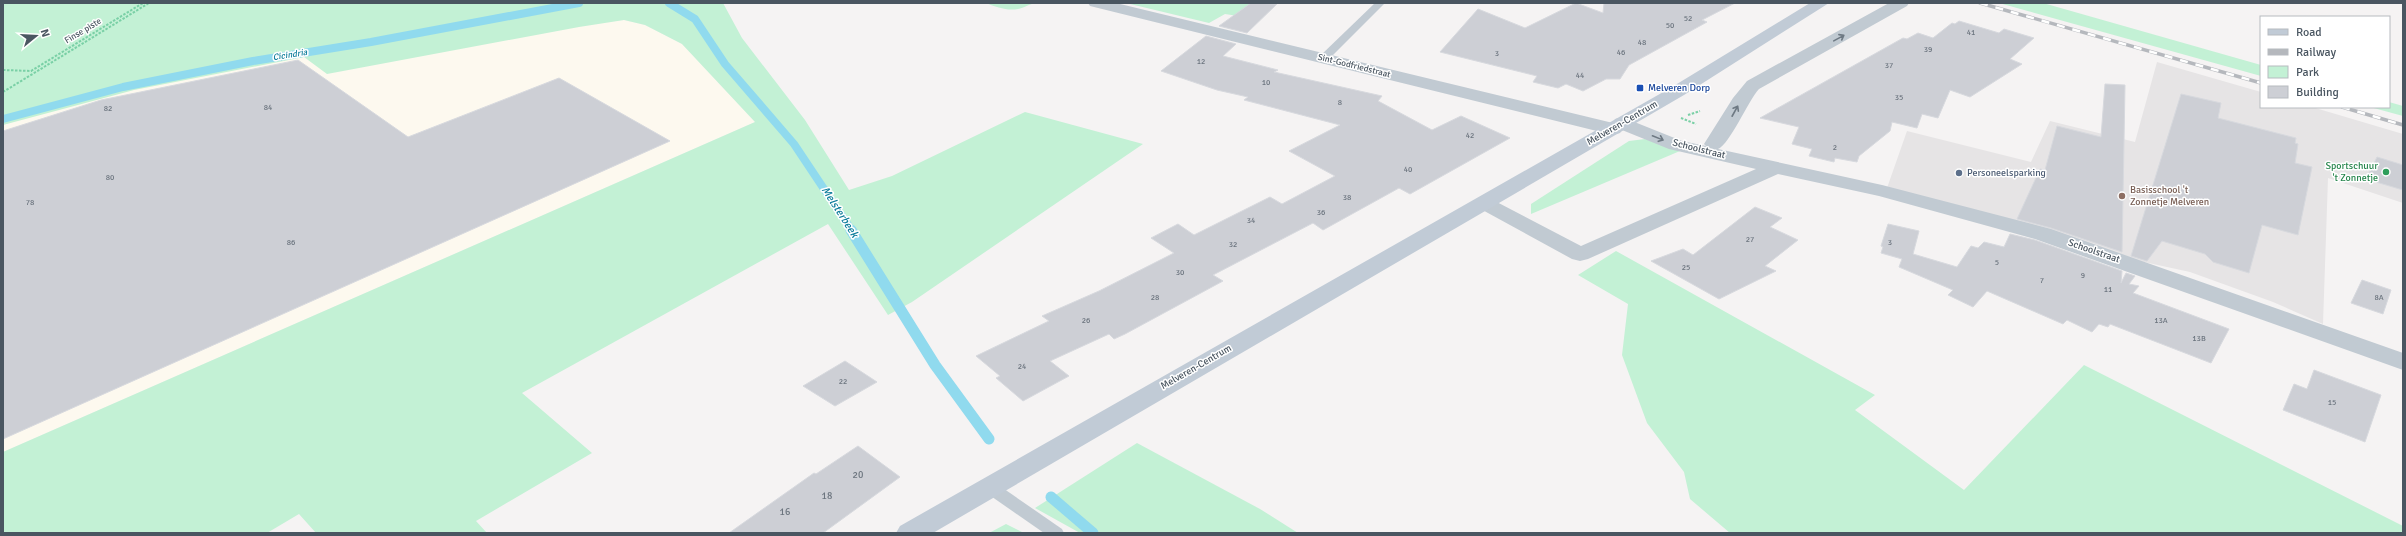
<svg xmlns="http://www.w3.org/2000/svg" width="2406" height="536" font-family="Signika,sans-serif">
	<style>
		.commercial { fill: #fdf9ef }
		.education { fill: #e6e4e5 }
		.green { fill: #c3f1d5 }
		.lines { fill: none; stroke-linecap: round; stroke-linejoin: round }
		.stream-far1 { stroke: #90daee; stroke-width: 8 }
		.stream { stroke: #90daee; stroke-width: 11 }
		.building { fill: #cdcfd5; stroke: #d7d9de }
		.path { stroke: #7ad0a6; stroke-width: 2; stroke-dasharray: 2.5 1.5; stroke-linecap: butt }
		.lane { fill: #c1cad2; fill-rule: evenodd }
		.street { fill: #c1cad2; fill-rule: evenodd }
		.secondary { fill: #c1cbd6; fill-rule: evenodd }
		.rail-casing { stroke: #b5b8bd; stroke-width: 3.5 }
		.rail { stroke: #fff; stroke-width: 2.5; stroke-dasharray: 8; stroke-linecap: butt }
		.oneway { stroke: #6e7983 }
		.transit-dot { fill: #1a4fb4; stroke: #fff; stroke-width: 1.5 }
		.leisure-dot { fill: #2e9e5b; stroke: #fff; stroke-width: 1.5 }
		.service-dot { fill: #5c6f8a; stroke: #fff; stroke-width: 1.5 }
		.education-dot { fill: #8d6e63; stroke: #fff; stroke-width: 1.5 }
		.labels { text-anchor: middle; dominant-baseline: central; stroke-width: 3; stroke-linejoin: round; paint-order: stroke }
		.number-label { font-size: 8px; fill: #6b747e }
		.far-street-label { font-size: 9px; fill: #4a5661; stroke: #fff }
		.far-water-label { font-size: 9px; font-style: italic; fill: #0c7c9b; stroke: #fff }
		.transit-label { font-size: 10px; fill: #164399; stroke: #fff; text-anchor: start }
		.street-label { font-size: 10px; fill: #4a5661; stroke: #fff }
		.leisure-label { font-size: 10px; fill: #27864d; stroke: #fff; text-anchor: end }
		.service-label { font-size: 10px; fill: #4e5e75; stroke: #fff; text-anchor: start }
		.education-label { font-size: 10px; fill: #785e54; stroke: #fff; text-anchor: start }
		.near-number-label { font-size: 10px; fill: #6b747e }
		.water-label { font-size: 11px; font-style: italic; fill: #0c7c9b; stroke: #fff }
	</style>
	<rect width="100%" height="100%" fill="#f5f3f3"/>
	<path class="commercial" d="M624 20 645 25 682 44 755 122 3 452V125L115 90 303 57Z"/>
	<path class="education" d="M2157 62 2261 92V107H2312L2403 134V203L2328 178 2323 324 2273 302 2190 272 2144 262 1887 188 1907 131 2031 162 2050 121 2135 142Z"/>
	<g class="green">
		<path d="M3 3H723L742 38 805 120 849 190 892 176 1025 112 1143 144 912 302 888 315 828 224 522 393 592 453 476 521 487 533H316L299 514 267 533H3V452L755 122 682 44 645 25 624 20 579 27 327 74 304 57 299 58 134 90 3 125Z"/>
		<path d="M986 3H1036C1029 4 1024 8 1018 9 1007 11 996 7 986 3Z"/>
		<path d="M1126 3H1254L1238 16 1225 14 1209 23Z"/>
		<path d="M1999 3H2043L2261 65V76Z"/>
		<path d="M2389 102 2403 106V116L2370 107H2389Z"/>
		<path d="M1645 139 1680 151 1531 214V204L1629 141Z"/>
		<path d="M1616 251 1875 395 1855 410 1964 490 2084 365 2403 526V533H1730L1690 499 1684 472 1647 423 1622 355 1628 304 1578 275Z"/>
		<path d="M1137 443 1260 509 1298 533H1080L1035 508Z"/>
		<path d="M1006 524 1024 533H989Z"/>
	</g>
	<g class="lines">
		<g class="stream-far1">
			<path d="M669 3 695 19 725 64 794 144 852 231"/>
			<path d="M3 119 123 87 253 61 371 42 579 3"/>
		</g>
		<g class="stream">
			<path d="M851 230 935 365 989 439"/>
			<path d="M1051 497 1093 533"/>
		</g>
	</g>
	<g class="building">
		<path d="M1251 3 1277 4 1247 33 1219 26Z"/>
		<path d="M1576 3 1603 13 1604 3H1735L1702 20 1707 22 1629 65 1620 79H1606L1583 91 1566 84 1558 88 1533 82 1537 76 1440 52 1478 9 1525 28Z"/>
		<path d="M1959 21 1999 33 2004 29 2034 38 2010 59 2022 64 1970 97 1950 90 1938 118 1922 114 1917 128 1892 122 1890 131 1859 156 1857 162 1835 158 1834 162 1809 156 1812 149 1792 144 1799 127 1760 118 1903 38 1907 39 1918 33 1933 38 1952 23 1955 24Z"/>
		<path d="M1206 36 1236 44 1223 56 1278 70 1274 72 1382 96 1378 101 1432 130 1461 116 1510 138 1410 194 1399 188 1323 230 1313 223 1213 275 1223 281 1125 334 1114 339 1109 334 1050 361 1069 376 1023 401 996 378 1000 376 976 356 1049 321 1042 316 1099 291 1174 253 1151 238 1178 224 1194 235 1270 197 1282 204 1335 176 1289 151 1340 125 1244 100 1248 97 1217 90 1161 71Z"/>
		<path d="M298 60 408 137 559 78 670 141 3 439V131L101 100Z"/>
		<path d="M2105 84 2125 85 2122 252 2051 228 2017 219 2040 169 2045 170 2057 126 2101 137Z"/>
		<path d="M2181 94 2221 103 2218 118 2296 138 2295 143 2298 144 2295 163 2312 167 2298 235 2262 225 2249 273 2213 262 2205 254 2162 241 2147 261 2131 256Z"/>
		<path d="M2377 157 2403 165V190L2366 179Z"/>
		<path d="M1755 207 1782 218 1770 227 1798 240 1765 266 1776 271 1719 299 1651 261 1683 249 1693 255Z"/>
		<path d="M1888 224 1919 231 1913 254 1957 267 1971 246 1978 248 1984 242 2004 247 2010 234 2035 240 2122 271 2121 283 2126 273 2135 276 2129 284 2139 286 2133 293 2229 329 2211 363 2110 324 2108 327 2099 324 2092 332 2067 320 2063 324 1987 291 1973 307 1948 295 1953 290 1899 267 1902 259 1881 253 1883 247 1881 246Z"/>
		<path d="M2362 280 2391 290 2383 314 2351 303Z"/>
		<path d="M845 361 877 382 835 406 803 386Z"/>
		<path d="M2314 370 2381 395 2365 442 2283 410 2294 384 2307 389Z"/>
		<path d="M858 446 900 477 823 533H729L814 473 816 474Z"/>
	</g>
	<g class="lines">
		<g class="path">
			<path d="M3 70 32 71"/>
			<path d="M31 71 143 3"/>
			<path d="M3 92 149 3"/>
			<path d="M1688 115 1700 111"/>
			<path d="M1681 118 1696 124"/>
		</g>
		<g class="lane">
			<path d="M1375 3H1385L1328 60H1320V56Z"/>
			<path d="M991 482 997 484 1062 529 1064 533H1044L985 492 983 488 985 484Z"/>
		</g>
		<path class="street" d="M1088 3H1116L1613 123 1615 119 1622 117 1682 141 1706 146 1704 144 1733 98 1747 81 1889 3H1909L1907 6 1759 89C1748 101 1730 144 1718 149L1882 185 2051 229 2403 353V370L2035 239 1879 196 1778 174 1588 259 1580 261 1572 259 1477 207 1474 203 1477 199 1484 197 1491 199 1581 246 1756 169 1669 149 1622 130 1620 133 1613 135 1090 6Z"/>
		<path class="secondary" d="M1810 3H1829L1684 95 933 533H896L900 526 1672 87Z"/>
		<g class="rail-casing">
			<g id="rail">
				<path d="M1980 3 2261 83"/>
				<path d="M2342 107 2403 125"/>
			</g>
		</g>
		<use href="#rail" class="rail"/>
	</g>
	<defs><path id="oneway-shaft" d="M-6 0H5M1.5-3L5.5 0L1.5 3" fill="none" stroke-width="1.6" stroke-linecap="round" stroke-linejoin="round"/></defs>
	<g class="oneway">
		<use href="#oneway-shaft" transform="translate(1839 38) rotate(-29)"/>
		<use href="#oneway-shaft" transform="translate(1735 111) rotate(-61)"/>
		<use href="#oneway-shaft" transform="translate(1658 138) rotate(22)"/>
	</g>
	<rect class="transit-dot" x="1636" y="84" width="8" height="8" rx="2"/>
	<circle class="leisure-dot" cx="2386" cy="172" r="4"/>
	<circle class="service-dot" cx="1959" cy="173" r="4"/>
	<circle class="education-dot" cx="2122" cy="196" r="4"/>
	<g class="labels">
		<g class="number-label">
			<text x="1688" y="18">52</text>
			<text x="1670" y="25">50</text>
			<text x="1971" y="32">41</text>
			<text x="1642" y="42">48</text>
			<text x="1928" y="49">39</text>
			<text x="1621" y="52">46</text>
			<text x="1497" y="53">3</text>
			<text x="1201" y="61">12</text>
			<text x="1889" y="65">37</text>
			<text x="1580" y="75">44</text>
			<text x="1266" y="82">10</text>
			<text x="1899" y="97">35</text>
			<text x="1340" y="102">8</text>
			<text x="268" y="107">84</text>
			<text x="108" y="108">82</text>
			<text x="1470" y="135">42</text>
			<text x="1835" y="147">2</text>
			<text x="1408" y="169">40</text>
			<text x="110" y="177">80</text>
			<text x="1347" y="197">38</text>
			<text x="30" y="202">78</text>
			<text x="1321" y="212">36</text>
			<text x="1251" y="220">34</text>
			<text x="1750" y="239">27</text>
			<text x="291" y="242">86</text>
			<text x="1890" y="242">3</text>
			<text x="1233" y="244">32</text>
			<text x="1997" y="262">5</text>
			<text x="1686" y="267">25</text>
			<text x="1180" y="272">30</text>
			<text x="2083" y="275">9</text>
			<text x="2042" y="280">7</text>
			<text x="2108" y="289">11</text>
			<text x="1155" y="297">28</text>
			<text x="2379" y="297">8A</text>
			<text x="1086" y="320">26</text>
			<text x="2161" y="320">13A</text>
			<text x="2199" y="338">13B</text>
			<text x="1022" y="366">24</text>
			<text x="843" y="381">22</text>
			<text x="2332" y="402">15</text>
		</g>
		<g class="far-street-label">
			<text transform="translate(83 31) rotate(-31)">Finse piste</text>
			<text transform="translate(1354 66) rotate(14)">Sint-Godfriedstraat</text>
		</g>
		<g class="far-water-label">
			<text transform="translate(290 55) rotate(-9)">Cicindria</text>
		</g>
		<g class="transit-label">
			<text x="1648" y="88">Melveren Dorp</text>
		</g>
		<g class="street-label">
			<text transform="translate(1622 123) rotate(-30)">Melveren-Centrum</text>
			<text transform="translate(1699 149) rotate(14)">Schoolstraat</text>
			<text transform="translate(2094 251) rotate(19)">Schoolstraat</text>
			<text transform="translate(1196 367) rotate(-30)">Melveren-Centrum</text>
		</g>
		<g class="leisure-label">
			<text x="2378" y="166">Sportschuur<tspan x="2378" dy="12">'t Zonnetje</tspan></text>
		</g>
		<g class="service-label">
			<text x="1967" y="173">Personeelsparking</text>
		</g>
		<g class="education-label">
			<text x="2130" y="190">Basisschool 't<tspan x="2130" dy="12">Zonnetje Melveren</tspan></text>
		</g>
		<g class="near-number-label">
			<text x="858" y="475">20</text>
			<text x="827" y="496">18</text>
			<text x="785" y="512">16</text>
		</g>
		<g class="water-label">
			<text transform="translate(840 212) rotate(57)">Melsterbeek</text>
		</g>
	</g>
	<rect width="2406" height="536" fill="none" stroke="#4a5661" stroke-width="8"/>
	<rect x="2260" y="16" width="130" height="92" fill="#ffffff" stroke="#b7bbc0"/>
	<rect x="2268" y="29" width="20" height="6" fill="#c1cbd6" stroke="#b7bbc0"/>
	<text x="2296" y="36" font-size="12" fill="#4a5661">Road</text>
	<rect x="2268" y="49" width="20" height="6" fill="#b5b8bd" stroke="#b7bbc0"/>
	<text x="2296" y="56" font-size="12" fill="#4a5661">Railway</text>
	<rect x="2268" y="66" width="20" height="12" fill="#c3f1d5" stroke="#b7bbc0"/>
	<text x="2296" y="76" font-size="12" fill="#4a5661">Park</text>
	<rect x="2268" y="86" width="20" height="12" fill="#cdcfd5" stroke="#b7bbc0"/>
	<text x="2296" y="96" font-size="12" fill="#4a5661">Building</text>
	<g transform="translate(36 36) rotate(72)" stroke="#ffffff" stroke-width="3" paint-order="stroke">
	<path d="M0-3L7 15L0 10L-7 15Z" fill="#4a5661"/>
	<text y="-6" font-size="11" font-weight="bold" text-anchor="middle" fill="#4a5661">N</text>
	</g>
</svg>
